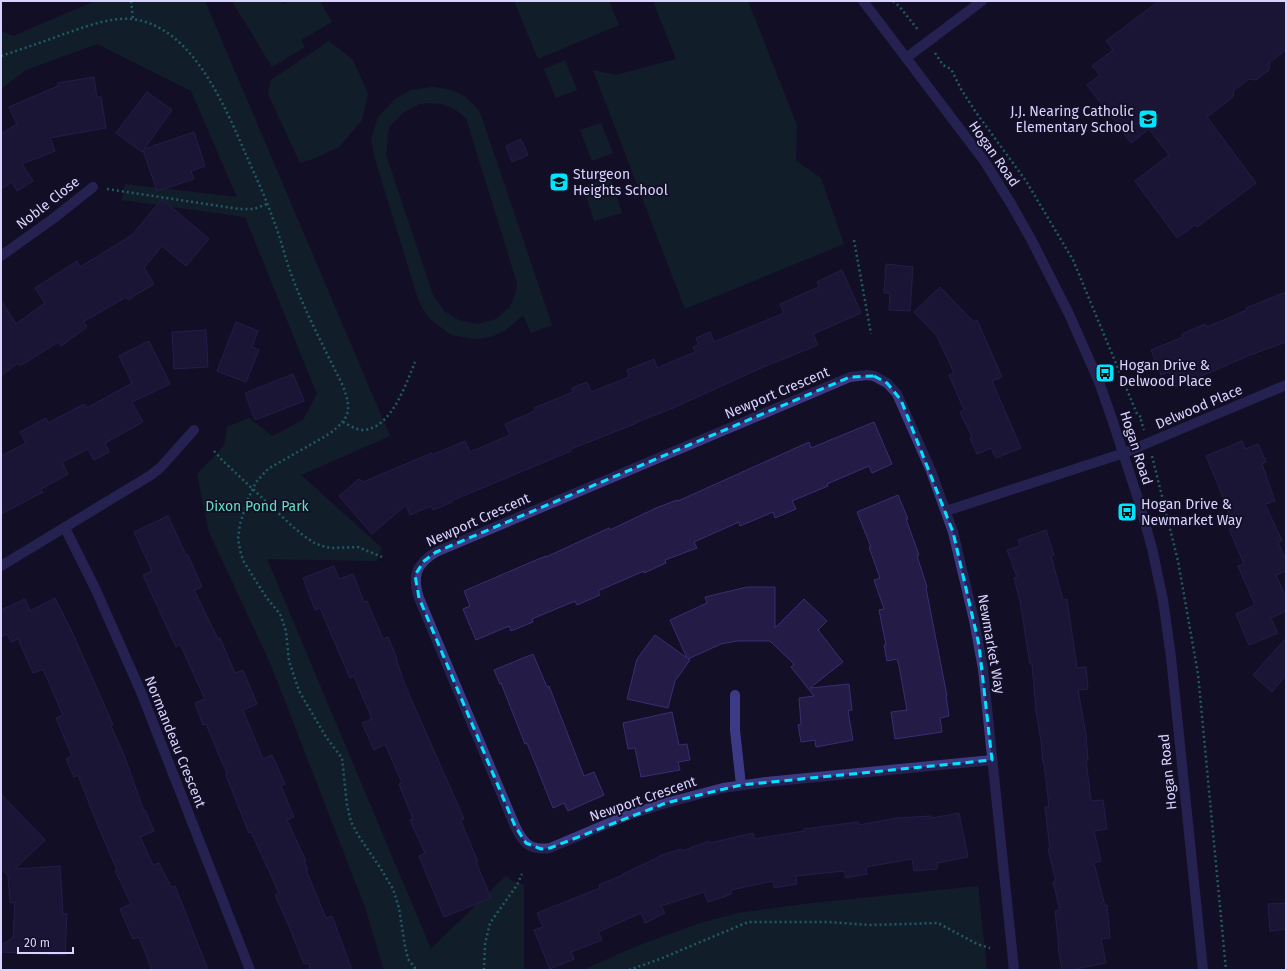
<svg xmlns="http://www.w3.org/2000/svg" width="1287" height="971" font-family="'Fira Sans',sans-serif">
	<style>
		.green { fill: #12302f; fill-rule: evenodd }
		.building { fill: #241b47; stroke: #3b2d73 }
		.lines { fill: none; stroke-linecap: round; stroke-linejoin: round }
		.path { stroke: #2fb8b0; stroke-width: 2.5; stroke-dasharray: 2 3; stroke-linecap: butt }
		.minor { stroke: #3d3a85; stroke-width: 10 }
		.marked { fill: none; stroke: #00e5ff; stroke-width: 3; stroke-dasharray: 8 5; stroke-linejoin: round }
		.labels { text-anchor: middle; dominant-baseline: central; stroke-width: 4; stroke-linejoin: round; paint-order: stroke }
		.poi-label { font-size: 14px; fill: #d9d4ff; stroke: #130f26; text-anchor: start }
		.street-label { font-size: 14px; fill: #d9d4ff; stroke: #130f26 }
		.park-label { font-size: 14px; fill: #5fe0c0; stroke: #130f26 }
	</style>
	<rect width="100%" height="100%" fill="#130f26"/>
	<g class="green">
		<path d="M95 1H205L390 436 301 475 382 548 377 561 267 559 431 949 506 876 512 881 524 885V970H384L365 907 271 665 209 532 197 474 224 446 227 427 249 418 272 436 303 420 317 394 245 217 122 200 125 184 237 197 191 91 97 44 26 70 1 89V31L13 36Z"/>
		<path d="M232 1H282L284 4 289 1H320L332 22 301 40 305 47 272 67Z"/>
		<path d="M514 1H609L619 25 538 59Z"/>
		<path d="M653 1H748L797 125 796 161 821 178 844 244 685 309 593 70 616 75 676 59Z"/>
		<path d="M329 41 353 60 368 94 362 120 339 147 313 159 300 163 268 94 271 80Z"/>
		<path d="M565 60 577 90 556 98 544 69Z"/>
		<path d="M433 87C457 90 465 93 480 112L552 325 531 333 523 315 506 330 491 337 475 339 451 335 429 318 419 302 375 159 371 139 378 117 395 99 411 90ZM428 103C445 103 453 107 466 118L517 283 516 292 510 307 496 319 478 324 460 321 444 311 433 295 386 155 389 127 404 112 419 104Z"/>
		<path d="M601 123 613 153 592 161 580 130Z"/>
		<path d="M611 177 622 213 594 221 583 186Z"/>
		<path d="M978 886 987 970H583L637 946 700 923 738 913 804 904Z"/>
	</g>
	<g class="building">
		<path d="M1159 1H1286V50L1270 62 1269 70 1256 80 1249 79 1234 90 1233 97 1207 117 1256 183 1197 227 1195 225 1177 238 1135 181 1169 155 1149 129 1131 143 1087 85 1100 75 1092 66 1113 50 1106 41Z"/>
		<path d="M94 77 97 97H101L106 128 50 138 55 151 22 164 33 181 17 191 12 182 1 189V134L17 124 9 107 58 86V83Z"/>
		<path d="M147 92 172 110 144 149 194 132 205 166 191 171 194 179 157 191 143 150 142 152 116 133Z"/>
		<path d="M521 139 528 155 512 162 506 146Z"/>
		<path d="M162 199 209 239 186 266 162 246 144 268 154 284 128 300 126 297 83 322 87 327 61 346 58 342 20 366 18 363 1 376V300L16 324 45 303 35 288 77 261 80 267 132 235Z"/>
		<path d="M886 264 913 267 910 311 889 310 890 293H884Z"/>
		<path d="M842 270 861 313 813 334 818 345 761 368 673 408 637 422V423L571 449V451L451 501 452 502 433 510 431 506 410 515 406 505 372 534 339 496 359 479 363 482 432 453V455L465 441 470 452 510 435 505 424 535 411 534 408 573 392 572 388 587 382 591 392 629 377 627 370 654 359 657 368 695 352 693 347 699 345 696 338 710 332 714 342 784 313 780 304 819 287 817 282Z"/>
		<path d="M940 287 974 322 977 320 1002 377 992 381 1021 448 996 458 991 448 977 454 970 438 972 437 960 412 964 410 949 375 954 373 937 336 914 312Z"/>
		<path d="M1286 292V342L1250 355 1176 387 1169 372 1161 375 1151 350 1183 337 1182 334 1205 324 1207 327 1247 310 1246 308Z"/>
		<path d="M236 322 258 331 252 347 259 350 246 382 217 371Z"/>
		<path d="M206 330 208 367 174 369 172 332Z"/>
		<path d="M149 341 170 384 132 402 143 422 105 443 109 452 94 460 88 449 62 462 68 474 41 489 43 492 1 514V456L26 443 20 432 46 418 48 423 84 404 87 408 132 383 119 356Z"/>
		<path d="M293 374 304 401 255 420 245 393Z"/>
		<path d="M874 422 892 464 872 473 869 466 827 484 828 486 792 501 796 509 775 518 773 512 740 526 739 522 694 542 697 548 665 560 666 563 644 573V571L598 591 600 595 577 605 575 601 532 619 533 622 511 631 509 626 476 640 463 609 470 606 464 591 529 563 546 556V557L609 528 610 530 656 508 677 500 678 501 809 442 811 448Z"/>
		<path d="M1242 441 1245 449 1258 444 1266 462 1262 464 1275 501 1265 504 1282 541 1278 542 1286 560V571L1276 575 1286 598V611L1271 618 1278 633 1249 645 1236 614 1255 605 1238 566 1244 564 1229 529 1234 527 1217 482 1206 456Z"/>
		<path d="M898 495 908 519H906L919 555 917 556 927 587 926 588 947 696H946L949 716 940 718 942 732 895 739 891 712 907 710 899 666 897 659 887 661 884 645H886L879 610 884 609 874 580 880 578 869 547H871L857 512Z"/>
		<path d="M168 516 186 555H188L202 587 194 590 218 639 220 638 235 673 243 670 257 704 243 710 263 759 272 755 285 784 281 786 294 817 287 820 306 861 304 862 308 869 306 870 326 918 332 916 352 970H310L309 963 304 964 289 926 275 895 279 893 251 832 249 833 226 775 227 774 206 724 203 725 195 703 205 699 180 644 176 647 143 575 152 571 134 532Z"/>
		<path d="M1046 530 1054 555 1051 556 1063 600 1067 599 1077 668 1086 667 1088 689 1078 690 1086 735 1088 760H1086L1091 801 1103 800 1107 829 1094 831 1101 861 1094 863 1105 906 1107 905 1110 938 1101 939 1106 963 1070 970H1062L1058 946H1059L1055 911 1060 910 1053 882 1056 881 1048 849H1050L1045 807H1049L1044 763H1043L1041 741 1036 711 1032 664H1030L1020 601 1014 578 1017 577 1007 550 1020 546 1018 540Z"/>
		<path d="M334 566 339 579 353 574 364 602 367 601 383 639 388 637 397 659H396L405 685 464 819 461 821 478 862H476L491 898 444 917 419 856 425 853 410 820 413 819 399 784 402 783 385 744 374 750 362 723 372 719 354 676 350 678 320 608 315 610 303 578Z"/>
		<path d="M747 587H775V628L804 599 827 621 818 630 843 662 810 688 849 684 852 710 848 711 853 740 816 747 815 740 801 742 798 725 801 724 799 698 814 696 791 667 794 664 770 641H737L721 644 688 659 690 660 675 681 668 708 627 699 637 659 655 635 687 658 670 620 707 603 705 597Z"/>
		<path d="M55 598 73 634 113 725 111 726 124 755 144 811 145 810 154 831 140 837 153 865 159 863 171 887 175 886 208 970H152L139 937 133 939 120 909 131 904 115 870H117L96 821 78 775 74 777 66 759 72 756 56 718 63 715 43 669 33 673 18 639 11 642 7 634 1 637V610L25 599 30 611Z"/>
		<path d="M1286 638V675L1272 692 1253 675Z"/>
		<path d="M533 654 547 687 549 686 584 776 594 772 604 795 568 811 564 803 553 808 527 743 525 744 501 683 500 684 494 670Z"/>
		<path d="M672 712 679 745 687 744 690 760 678 762 680 770 641 777 635 748 628 749 623 723Z"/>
		<path d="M1 794 45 840 15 869 60 866 63 914H67L65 955 1 952V945L13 938 15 902 10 903 8 876 1 868Z"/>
		<path d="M959 813 968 857 937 863V869L914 871 912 859 866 867 867 874 846 878 844 871 796 876 797 884 774 888 773 881 731 890 732 894 708 902 704 892 661 906 665 913 645 923 641 913 598 932 602 940 571 952 574 959 550 969 534 930 543 927 537 913 600 888 599 885 623 875V874L659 857V856L681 849 682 851 709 841 710 843 753 833 754 839 804 831V829L858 822 859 825 897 818 931 816 932 818Z"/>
		<path d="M1286 903V929L1270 931 1268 904Z"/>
	</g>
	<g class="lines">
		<g class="path">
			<path d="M131 1 133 19"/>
			<path d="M893 1 899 6 919 31"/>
			<path d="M935 53 943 65 951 69 961 89 975 111 1026 181 1073 260 1137 414 1142 418 1141 421 1144 430"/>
			<path d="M1 56C22 49 43 42 64 34 85 27 109 17 132 19 193 26 226 109 247 157 256 178 266 198 273 219 281 238 285 259 293 279 307 316 326 351 343 386 352 411 350 418 329 434L275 465 268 469 256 482 248 499 240 524 238 539 241 554 244 562 266 597 280 614 286 631 289 661 299 691 326 737 342 758 347 805 351 822 358 835 381 869 393 889 399 908 405 946 408 959 415 968 418 970"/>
			<path d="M107 189 239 209H254L267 204"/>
			<path d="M854 240 871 334"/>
			<path d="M343 422C349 425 356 430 363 430 391 429 406 384 415 362"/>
			<path d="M214 451 222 460 292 526 304 536 316 544 326 547 332 548 358 547 382 557"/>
			<path d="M1152 456 1178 561 1198 674 1226 970"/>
			<path d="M484 970 485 944 490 923 517 885 522 874"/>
			<path d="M629 970 660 959 748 922H828L870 925 938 923 977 944 990 948"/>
		</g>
		<g class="minor">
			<path d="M863 1 985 162 1010 202 1032 241 1069 314 1099 382 1111 416 1139 502 1152 548 1163 600 1171 657 1203 970"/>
			<path d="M906 58 982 1"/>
			<path d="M1 256 54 218 93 187"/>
			<path d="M946 511 1124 453 1286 385"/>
			<path d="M65 528 95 588 141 692 250 970"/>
			<path d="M1 566 151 475 160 468 194 430"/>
			<path d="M735 695V730L741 785"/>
			<path d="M992 760 766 782 723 788 666 803 628 815 550 848C530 851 523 843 515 826L419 598C412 576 416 564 436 552L850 377 867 375 874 376 887 383 897 394 931 471 953 532 974 620 983 669 1014 970"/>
		</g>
	</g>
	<path d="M0 0H1287V971H0ZM874 376 887 383 901 400 953 532 979 645 992 760 741 785 666 803 550 848 541 849 526 843 515 826 419 598 415 575 424 561 436 552 850 377Z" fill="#130f26" fill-opacity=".55" fill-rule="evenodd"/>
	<path class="marked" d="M874 376 887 383 901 400 953 532 979 645 992 760 741 785 666 803 550 848 541 849 526 843 515 826 419 598 415 575 424 561 436 552 850 377Z"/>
	<defs>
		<g id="school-square" transform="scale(1)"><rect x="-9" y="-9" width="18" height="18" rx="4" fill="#00e5ff" stroke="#130f26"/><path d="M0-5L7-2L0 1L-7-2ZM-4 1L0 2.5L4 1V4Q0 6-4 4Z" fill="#111"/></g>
		<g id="bus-square" transform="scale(1)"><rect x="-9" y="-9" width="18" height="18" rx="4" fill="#00e5ff" stroke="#130f26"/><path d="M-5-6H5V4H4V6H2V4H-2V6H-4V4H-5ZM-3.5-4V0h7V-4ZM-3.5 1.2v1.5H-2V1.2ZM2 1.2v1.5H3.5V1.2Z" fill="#111"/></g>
	</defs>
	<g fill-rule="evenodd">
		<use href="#school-square" x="1148" y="119"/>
		<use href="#school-square" x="559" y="182"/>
		<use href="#bus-square" x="1105" y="373"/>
		<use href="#bus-square" x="1127" y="512"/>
	</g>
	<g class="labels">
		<g class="poi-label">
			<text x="1134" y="111" text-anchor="end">J.J. Nearing Catholic<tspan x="1134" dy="16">Elementary School</tspan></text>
			<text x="573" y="174">Sturgeon<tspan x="573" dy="16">Heights School</tspan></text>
			<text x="1119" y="365">Hogan Drive &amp;<tspan x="1119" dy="16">Delwood Place</tspan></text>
			<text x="1141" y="504">Hogan Drive &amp;<tspan x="1141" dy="16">Newmarket Way</tspan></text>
		</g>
		<g class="street-label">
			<text transform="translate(994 154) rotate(55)">Hogan Road</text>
			<text transform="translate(48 203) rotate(-38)">Noble Close</text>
			<text transform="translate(777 393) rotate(-23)">Newport Crescent</text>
			<text transform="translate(1199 407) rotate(-23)">Delwood Place</text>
			<text transform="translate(1136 448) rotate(72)">Hogan Road</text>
			<text transform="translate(478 520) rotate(-24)">Newport Crescent</text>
			<text transform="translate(991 644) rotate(80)">Newmarket Way</text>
			<text transform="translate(175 742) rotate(68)">Normandeau Crescent</text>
			<text transform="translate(1168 772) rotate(-96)">Hogan Road</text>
			<text transform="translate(643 799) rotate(-19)">Newport Crescent</text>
		</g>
		<g class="park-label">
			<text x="257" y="506">Dixon Pond Park</text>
		</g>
	</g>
	<rect width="1287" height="971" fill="none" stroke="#d9d4ff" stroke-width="4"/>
	<path d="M18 947v6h55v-6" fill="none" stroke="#d9d4ff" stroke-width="2"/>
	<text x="24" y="947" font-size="12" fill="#d9d4ff" stroke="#130f26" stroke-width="3" paint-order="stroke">20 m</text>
</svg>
